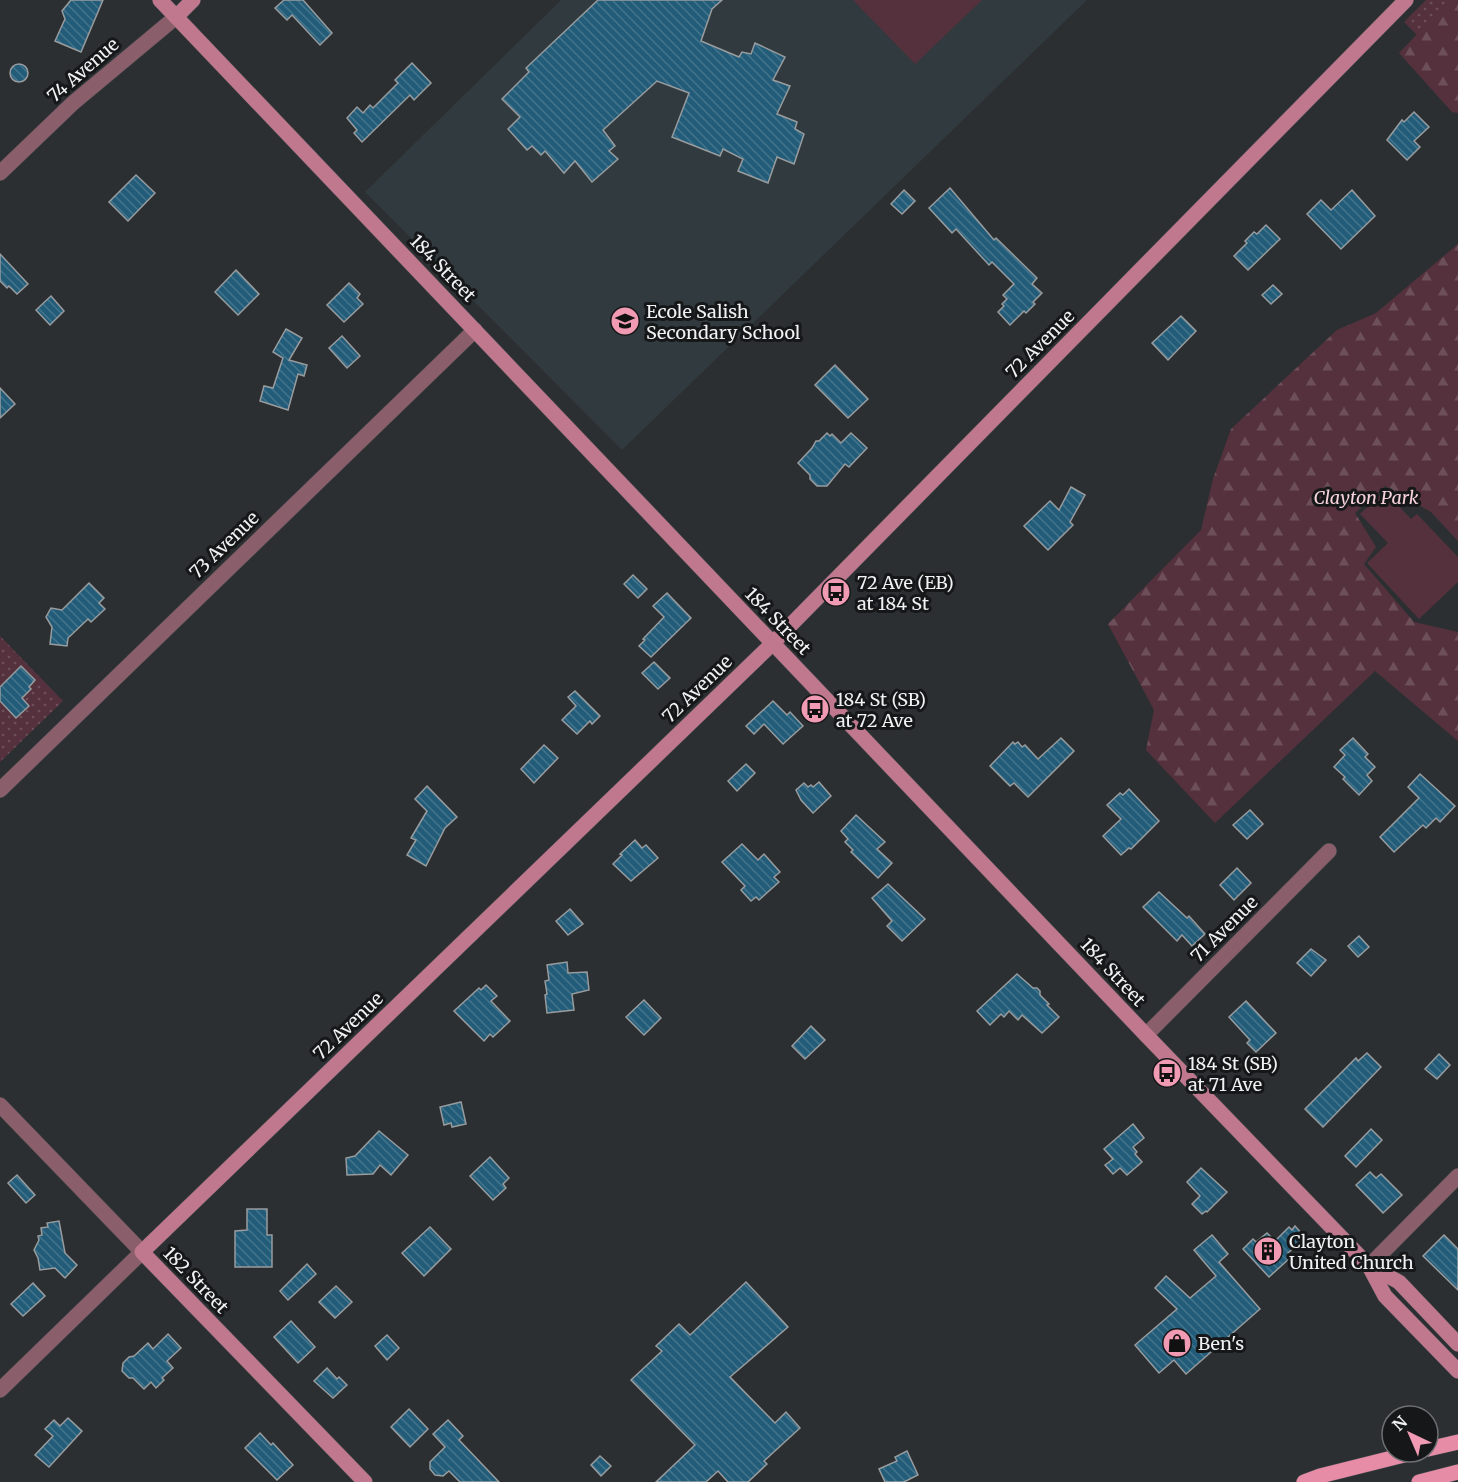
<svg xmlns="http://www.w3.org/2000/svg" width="1458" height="1482" font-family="Merriweather,serif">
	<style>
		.built { fill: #313a3f }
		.grass { fill: url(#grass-dots) }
		.forest { fill: url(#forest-firs) }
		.pitch { fill: #54313c }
		.building { fill: url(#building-back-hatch); stroke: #989c9e; stroke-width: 1.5 }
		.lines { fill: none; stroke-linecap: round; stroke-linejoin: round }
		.street-casing { stroke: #474a4c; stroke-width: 16 }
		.secondary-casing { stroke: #474a4c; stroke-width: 16 }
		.primary-casing { stroke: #474a4c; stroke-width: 16 }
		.street { stroke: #8b5e6b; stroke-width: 15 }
		.secondary { stroke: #bf788d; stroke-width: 15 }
		.primary { stroke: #e78ca7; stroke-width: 15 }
		.labels { text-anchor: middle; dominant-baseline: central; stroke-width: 6; stroke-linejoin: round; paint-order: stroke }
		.street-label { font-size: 18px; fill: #f0f2f3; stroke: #151718 }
		.poi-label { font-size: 18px; fill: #f0f2f3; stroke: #151718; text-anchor: start }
		.park-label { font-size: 18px; font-style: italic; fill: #f7d3dc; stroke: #151718 }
	</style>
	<defs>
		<pattern id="grass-dots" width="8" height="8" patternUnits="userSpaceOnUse" patternTransform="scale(1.5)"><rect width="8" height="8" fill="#54313c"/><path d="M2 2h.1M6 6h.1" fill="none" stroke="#6d4f59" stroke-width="1.8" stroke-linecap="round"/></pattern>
		<pattern id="forest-firs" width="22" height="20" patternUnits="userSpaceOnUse" patternTransform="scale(1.5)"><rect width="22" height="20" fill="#54313c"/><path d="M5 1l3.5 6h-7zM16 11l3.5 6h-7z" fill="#6d4f59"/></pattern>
		<pattern id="building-back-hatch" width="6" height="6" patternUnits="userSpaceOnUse" patternTransform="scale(1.5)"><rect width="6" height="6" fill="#235c79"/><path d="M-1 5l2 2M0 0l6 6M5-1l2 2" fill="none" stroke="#43748c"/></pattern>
	</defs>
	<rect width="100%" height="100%" fill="#2c2f31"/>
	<path class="built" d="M561 0H1087L622 450 365 192Z"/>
	<g class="grass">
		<path d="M1426 0H1458V76L1404 22Z"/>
		<path d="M0 636 63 701 0 762Z"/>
	</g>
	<g class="forest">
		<path d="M1450 0H1458V113L1452 112 1399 53Z"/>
		<path d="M1458 244V541L1431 512 1385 486 1355 513 1376 547 1364 564 1414 622 1458 632V741L1375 671 1215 823 1146 750 1154 710 1108 624 1201 530 1213 479 1231 429 1337 330 1376 313Z"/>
	</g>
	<g class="pitch">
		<path d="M853 0H982L915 64Z"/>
		<path d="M1385 491 1411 519 1417 514 1458 557V582L1419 619 1367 563 1388 543 1360 514Z"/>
	</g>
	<g class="building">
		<path d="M71 0H103L81 52 55 41 65 19 62 11Z"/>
		<path d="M284 0H303L332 33 320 45 292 15 287 20 275 8Z"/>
		<path d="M598 0H722L712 9 701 41 739 57 742 52 751 54 755 43 785 57 773 80 790 86 777 114 797 122 795 129 804 134 794 164 777 157 768 183 738 171 743 159 723 149 720 156 672 137 689 93 657 81 603 130 615 146 609 151 618 159 592 182 575 161 564 173 545 151 541 155 532 146 527 150 508 129 520 117 502 99 529 72 526 68Z"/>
		<path d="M412 63 431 83 414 100 410 95 362 142 354 133 357 130 347 118 357 107 363 113 370 105 373 108 398 83 395 80Z"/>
		<circle cx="19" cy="73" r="9"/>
		<path d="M1414 112 1429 127 1414 141 1420 147 1407 160 1387 140 1402 120 1404 122Z"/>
		<path d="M136 175 155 193 128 221 109 202Z"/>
		<path d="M950 188 994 240 996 238 1037 278 1032 284 1042 293 1033 302 1035 304 1026 313 1024 311 1010 325 998 312 1004 306 1002 304 1007 299 1003 295 1014 284 992 262 989 265 956 229 952 233 929 208Z"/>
		<path d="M904 190 915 201 902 214 891 204Z"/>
		<path d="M1352 190 1375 216 1341 249 1307 214 1321 200 1331 210Z"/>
		<path d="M1266 225 1280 239 1248 270 1234 256 1247 243 1245 241 1254 232 1257 234Z"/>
		<path d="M0 254 28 284 17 294 9 286 7 288 0 281Z"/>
		<path d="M236 270 259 294 238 315 215 292Z"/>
		<path d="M349 283 360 294 357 298 363 304 344 322 327 305Z"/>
		<path d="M1273 285 1282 294 1271 304 1262 295Z"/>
		<path d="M51 296 64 311 50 325 36 310Z"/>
		<path d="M1181 316 1196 331 1168 360 1152 343Z"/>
		<path d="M286 329 302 338 289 360 307 365 304 376 298 374 288 410 260 401 264 386 273 388 283 358 273 352Z"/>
		<path d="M342 336 360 356 347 368 329 348Z"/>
		<path d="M835 365 868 399 848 418 815 385Z"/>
		<path d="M0 388 15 404 0 418Z"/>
		<path d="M827 433 830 436 832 434 841 443 851 433 867 448 849 467 845 464 827 486H817L810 479V475L798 463 812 448 816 441H819Z"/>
		<path d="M1071 487 1085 495 1070 522 1073 525 1048 550 1024 526 1050 501 1059 510Z"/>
		<path d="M633 575 647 589 638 598 624 584Z"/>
		<path d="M89 583 104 598 99 603 105 609 91 622 88 619 68 638 67 646 50 644 52 627 46 617 51 608 62 610Z"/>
		<path d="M667 593 691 618 651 657 639 646 645 640 643 639 664 617 653 606Z"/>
		<path d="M654 662 670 678 658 689 642 673Z"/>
		<path d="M21 666 35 680 29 687 31 689 22 698 29 706 16 718 0 701V687Z"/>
		<path d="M575 691 600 716 592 724 590 721 577 734 562 720 576 706 568 697Z"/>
		<path d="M773 701 787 715 790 712 803 726 783 744 764 724 754 734 746 726Z"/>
		<path d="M1061 738 1074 751 1028 797 1014 783 1010 786 990 766 1013 742 1015 744 1018 742 1022 747 1025 745 1038 759Z"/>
		<path d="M1353 738 1368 754 1365 757 1375 767 1367 775 1372 781 1359 795 1343 779 1345 777 1334 767 1345 755 1340 750Z"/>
		<path d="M544 745 558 758 534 783 521 769Z"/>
		<path d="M746 764 755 773 737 791 728 781Z"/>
		<path d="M1420 774 1455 806 1440 822 1436 818 1426 828 1423 825 1394 852 1380 837 1419 798 1408 787Z"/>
		<path d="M819 782 831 796 813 813 801 800 796 790 804 783 808 787 811 785 813 787Z"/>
		<path d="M427 786 457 817 445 828 426 866 407 855 416 840 411 838 427 811 415 799Z"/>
		<path d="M1129 789 1159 821 1131 849 1129 848 1121 855 1103 836 1121 819 1107 805 1120 793 1123 795Z"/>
		<path d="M1250 810 1263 824 1247 839 1233 825Z"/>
		<path d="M856 815 885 842 877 849 892 863 878 878 851 852 853 850 845 842 848 839 841 831Z"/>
		<path d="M635 840 642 848 646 845 658 858 631 881 613 864 622 855 620 854Z"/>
		<path d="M742 844 758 860 764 854 780 872 774 877 779 882 759 900 756 897 751 901 741 890 745 886 722 862Z"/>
		<path d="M1237 868 1251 883 1234 900 1220 885Z"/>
		<path d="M888 884 925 919 902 941 887 926 892 921 872 898Z"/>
		<path d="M1159 892 1187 918 1189 916 1205 934 1192 946 1182 935 1177 941 1143 907Z"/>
		<path d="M570 909 583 924 568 935 556 921Z"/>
		<path d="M1359 936 1369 947 1358 957 1348 946Z"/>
		<path d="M1311 949 1326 960 1311 976 1297 963Z"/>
		<path d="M567 962 568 973 587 972 589 990 572 994 574 1010 547 1013 545 995 547 994 545 981 549 980 547 965Z"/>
		<path d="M1017 974 1033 988H1037L1040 991V995L1049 1004 1047 1005 1059 1017 1042 1033 1022 1015 1018 1020 1009 1011 1004 1017 1001 1014 990 1025 977 1011Z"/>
		<path d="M486 985 497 996 491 1001 510 1021 493 1037 490 1034 484 1041 454 1011 479 988 481 990Z"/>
		<path d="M644 1000 661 1018 644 1035 626 1017Z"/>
		<path d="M1246 1001 1276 1033 1256 1052 1247 1043 1250 1040 1229 1017Z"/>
		<path d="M811 1026 825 1040 805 1059 792 1046Z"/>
		<path d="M1367 1053 1381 1067 1323 1127 1305 1109 1356 1058 1358 1061Z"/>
		<path d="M1439 1054 1450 1065 1437 1079 1425 1069Z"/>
		<path d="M461 1102 466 1124 452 1127 451 1123 444 1125 440 1107Z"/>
		<path d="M1133 1124 1144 1138 1133 1147 1137 1152 1135 1154 1142 1162 1127 1175 1120 1168 1113 1174 1105 1165 1113 1159 1104 1149Z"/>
		<path d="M1371 1129 1382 1140 1356 1167 1345 1156Z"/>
		<path d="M379 1131 408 1155 391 1175 380 1165 373 1174 347 1175 346 1158 355 1156Z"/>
		<path d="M490 1157 509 1178 503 1184 506 1188 493 1200 470 1176Z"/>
		<path d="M1201 1168 1227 1192 1207 1212 1206 1211 1202 1214 1192 1204 1200 1196 1187 1182Z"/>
		<path d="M1370 1172 1376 1178 1381 1174 1402 1195 1383 1213 1356 1185Z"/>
		<path d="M17 1175 35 1195 26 1203 8 1183Z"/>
		<path d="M247 1209H267V1235H272V1267H235V1231L247 1230Z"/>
		<path d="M59 1221 65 1253 77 1265 65 1278 55 1268 40 1270 38 1258 34 1250 39 1240 38 1236 42 1235 41 1228 48 1227 47 1223Z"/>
		<path d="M1295 1226 1303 1235 1300 1237 1302 1240 1288 1253 1291 1257 1269 1277 1243 1249 1253 1239 1256 1242 1267 1233 1275 1241 1289 1227 1292 1230Z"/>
		<path d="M430 1227 451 1249 424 1276 402 1253Z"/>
		<path d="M1212 1235 1228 1254 1219 1262 1260 1309 1186 1374 1174 1360 1159 1373 1135 1345 1177 1309 1155 1288 1166 1276 1190 1298 1216 1276 1194 1250Z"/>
		<path d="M1444 1235 1458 1249V1290L1423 1256Z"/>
		<path d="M307 1264 316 1274 288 1300 280 1291Z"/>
		<path d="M746 1282 788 1327 730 1377 775 1423 786 1412 800 1428 764 1461 767 1464 748 1482H728L718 1471 706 1482H656L695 1445 631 1380 662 1351 656 1346 679 1324 690 1335Z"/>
		<path d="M33 1283 45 1296 23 1316 11 1304Z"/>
		<path d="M336 1286 352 1302 335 1318 319 1302Z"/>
		<path d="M291 1321 315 1347 298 1363 274 1337Z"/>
		<path d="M168 1334 181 1348 167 1361 173 1368 162 1378 164 1380 156 1388 151 1382 144 1389 133 1378H129L122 1371 123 1363 129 1357 134 1356 148 1343 153 1349Z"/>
		<path d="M387 1335 399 1348 387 1360 375 1346Z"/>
		<path d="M327 1368 337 1379 339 1377 347 1385 333 1398 314 1381Z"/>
		<path d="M409 1409 428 1429 410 1447 391 1427Z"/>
		<path d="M68 1418 82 1431 49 1467 35 1455 53 1436 45 1429 54 1420 60 1426Z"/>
		<path d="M448 1420 463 1436 459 1440 499 1482H460L449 1471 443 1476 435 1475 430 1469V1462L445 1447 433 1434Z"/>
		<path d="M260 1433 271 1445 273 1443 293 1465 277 1480 245 1448Z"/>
		<path d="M907 1451 918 1475 904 1482H885L879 1469 897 1461 895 1457Z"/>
		<path d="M600 1456 611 1466 601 1476 591 1465Z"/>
	</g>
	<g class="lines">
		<g class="street-casing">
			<g id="street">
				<path d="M0 173 73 103 176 17"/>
				<path d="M0 790 475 330"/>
				<path d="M1146 1035 1329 851"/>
				<path d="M0 1105 142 1252 0 1390"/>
				<path d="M1369 1266 1458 1176"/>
			</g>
		</g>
		<g class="secondary-casing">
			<g id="secondary">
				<path d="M160 0 1146 1035 1369 1266 1385 1296 1458 1371"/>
				<path d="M176 17 193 0"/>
				<path d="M1369 1266 1399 1282 1458 1344"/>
				<path d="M365 1482 142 1252 772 644 1406 0"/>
			</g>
		</g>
		<g class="primary-casing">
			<g id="primary">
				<path d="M1428 1449 1458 1442"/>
				<path d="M1304 1482 1320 1476 1416 1452"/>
				<path d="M1419 1482 1458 1472"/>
			</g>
		</g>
		<use href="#street" class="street"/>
		<use href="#secondary" class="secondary"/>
		<use href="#primary" class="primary"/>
	</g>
	<defs>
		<g id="school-disc" transform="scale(1.5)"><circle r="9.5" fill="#f19ab4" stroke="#151718"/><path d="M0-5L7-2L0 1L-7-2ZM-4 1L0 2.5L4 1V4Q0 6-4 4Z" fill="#111"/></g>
		<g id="bus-disc" transform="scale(1.5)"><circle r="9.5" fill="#f19ab4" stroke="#151718"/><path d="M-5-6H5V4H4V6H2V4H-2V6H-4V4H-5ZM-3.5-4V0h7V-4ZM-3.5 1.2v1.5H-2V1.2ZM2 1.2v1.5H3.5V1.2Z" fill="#111"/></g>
		<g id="building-disc" transform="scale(1.5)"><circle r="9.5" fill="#f19ab4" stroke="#151718"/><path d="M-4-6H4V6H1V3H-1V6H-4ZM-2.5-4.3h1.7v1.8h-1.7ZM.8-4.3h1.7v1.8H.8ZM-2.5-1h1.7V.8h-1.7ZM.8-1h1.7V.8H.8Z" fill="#111"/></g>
		<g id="shop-disc" transform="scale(1.5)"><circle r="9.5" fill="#f19ab4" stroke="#151718"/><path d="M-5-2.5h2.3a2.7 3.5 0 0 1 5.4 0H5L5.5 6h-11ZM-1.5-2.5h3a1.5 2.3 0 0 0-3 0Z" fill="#111"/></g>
	</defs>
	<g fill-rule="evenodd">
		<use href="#school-disc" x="625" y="321"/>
		<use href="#bus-disc" x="836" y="592"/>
		<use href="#bus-disc" x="815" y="709"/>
		<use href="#bus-disc" x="1167" y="1073"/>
		<use href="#building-disc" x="1268" y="1251"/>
		<use href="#shop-disc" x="1177" y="1343"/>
	</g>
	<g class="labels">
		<g class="street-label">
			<text transform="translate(83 70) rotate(-41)">74 Avenue</text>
			<text transform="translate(443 268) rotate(46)">184 Street</text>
			<text transform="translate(1040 344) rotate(-45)">72 Avenue</text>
			<text transform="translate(224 545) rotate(-44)">73 Avenue</text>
			<text transform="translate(778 621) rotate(46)">184 Street</text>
			<text transform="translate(697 689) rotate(-44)">72 Avenue</text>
			<text transform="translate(1224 929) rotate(-45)">71 Avenue</text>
			<text transform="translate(1113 972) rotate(47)">184 Street</text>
			<text transform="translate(348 1026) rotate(-44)">72 Avenue</text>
			<text transform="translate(196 1280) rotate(46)">182 Street</text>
		</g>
		<g class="poi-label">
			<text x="646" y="311">Ecole Salish<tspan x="646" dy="21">Secondary School</tspan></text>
			<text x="857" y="582">72 Ave (EB)<tspan x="857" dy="21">at 184 St</tspan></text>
			<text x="836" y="699">184 St (SB)<tspan x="836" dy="21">at 72 Ave</tspan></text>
			<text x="1188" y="1063">184 St (SB)<tspan x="1188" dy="21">at 71 Ave</tspan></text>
			<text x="1289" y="1241">Clayton<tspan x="1289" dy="21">United Church</tspan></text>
			<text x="1198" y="1343">Ben's</text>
		</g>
		<g class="park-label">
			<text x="1366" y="497">Clayton Park</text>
		</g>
	</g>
	<g transform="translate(1410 1434) rotate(316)"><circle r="28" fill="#151718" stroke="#6d6f70" stroke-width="1.5"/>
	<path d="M0-4.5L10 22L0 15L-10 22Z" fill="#f19ab4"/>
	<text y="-9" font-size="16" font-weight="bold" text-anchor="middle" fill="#f0f2f3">N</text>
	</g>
</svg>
